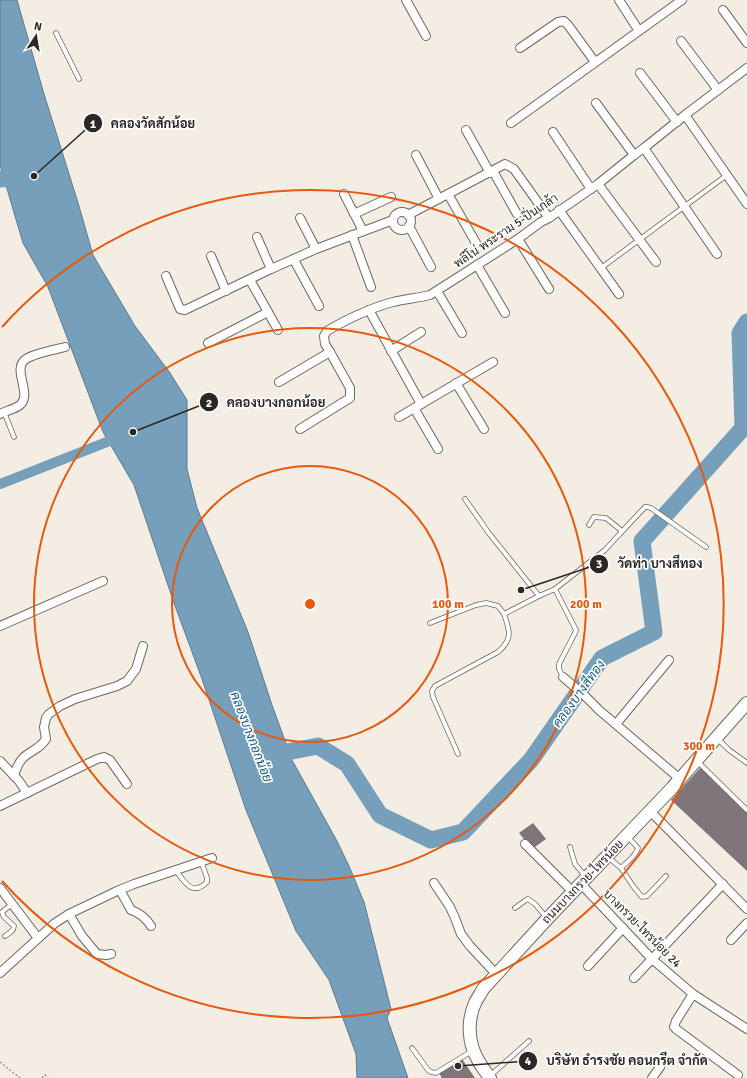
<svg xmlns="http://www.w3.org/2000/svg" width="747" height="1078" font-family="Signika,Sarabun,sans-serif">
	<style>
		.water { fill: #759fbb; stroke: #5e7b8e }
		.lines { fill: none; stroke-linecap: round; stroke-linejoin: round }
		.canal { stroke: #759fbb; stroke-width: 10 }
		.river { stroke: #759fbb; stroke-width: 17 }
		.building { fill: #7f757a }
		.lane-casing { stroke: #6d6860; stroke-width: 5.5 }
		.street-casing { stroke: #6d6860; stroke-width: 10 }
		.secondary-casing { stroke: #6d6860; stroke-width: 14 }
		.path { stroke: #96928b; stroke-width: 1.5; stroke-dasharray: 2 2; stroke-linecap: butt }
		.lane { stroke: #fff; stroke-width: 4 }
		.street { stroke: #fff; stroke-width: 8 }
		.secondary { stroke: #fff; stroke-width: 12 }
		.ring { fill: none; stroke: #e8590c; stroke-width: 2 }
		.labels { text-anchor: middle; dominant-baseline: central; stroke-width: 3.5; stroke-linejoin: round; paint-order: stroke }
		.street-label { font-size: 12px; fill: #2a2824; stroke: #fff }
		.water-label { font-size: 13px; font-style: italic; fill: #175d84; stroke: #fff }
		.centre { fill: #e8590c; stroke: #fff; stroke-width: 2 }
		.ring-label { font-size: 12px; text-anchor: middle; font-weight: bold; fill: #e8590c; stroke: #fff; stroke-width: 3.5; stroke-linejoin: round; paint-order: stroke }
		.leader { fill: none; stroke: #2a2824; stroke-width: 1.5 }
		.callout-dot { fill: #2a2824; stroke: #fff; stroke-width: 1.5 }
		.mark-label { font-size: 12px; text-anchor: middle; font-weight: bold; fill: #fff }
		.callout-label { font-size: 13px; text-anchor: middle; font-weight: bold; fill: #2a2824; stroke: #fff; stroke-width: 3.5; stroke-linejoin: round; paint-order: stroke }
	</style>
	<rect width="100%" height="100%" fill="#f3ede3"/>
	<path class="water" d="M0 0H17L44 94 79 206 93 255 135 326 170 373 187 400V469L197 508 248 632 272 705 292 760 337 841 349 866 364 902 391 1009 387 1018 408 1078H357L356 1054 329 980 296 931 246 810 202 679 174 603 134 485 103 432 48 287 23 243 0 165Z"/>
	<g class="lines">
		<path class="canal" d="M0 484 122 436"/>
		<g class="river">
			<path d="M0 179 26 177"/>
			<path d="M266 756 318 746 347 764 380 815 431 840 463 832 531 760 602 658 654 632 642 541 743 428 740 333 747 322"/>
		</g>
	</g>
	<g class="building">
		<path d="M702 766 747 810V871L671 800Z"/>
		<path d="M533 823 546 839 532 849 519 833Z"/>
		<path d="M462 1059 475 1078H442L439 1073Z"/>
	</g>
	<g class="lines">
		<g class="lane-casing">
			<g id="lane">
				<path d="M56 33 79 79"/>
				<path d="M601 268 727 175"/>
				<path d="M4 412 14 437"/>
				<path d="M465 499 488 532 539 596"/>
				<path d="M589 525 594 517 606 518 622 531"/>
				<path d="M555 589 605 550 615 539 645 507H647L651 508 706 547"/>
				<path d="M430 623 476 605 486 603 498 606 504 614 539 596 555 589 576 630 575 633 559 664V669L563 677"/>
				<path d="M718 739 729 750 747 763"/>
				<path d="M458 754 433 697 432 691 435 686 498 652C513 639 510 631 504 614"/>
				<path d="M697 761 747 810"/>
				<path d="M570 847 575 864 585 876"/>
				<path d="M608 857 621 868C627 862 636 856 638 848L627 836"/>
				<path d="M621 868 633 886 642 897 647 896 666 876"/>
				<path d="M176 871C185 882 192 897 207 882V878L201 861"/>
				<path d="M515 908 526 900 528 899 535 904 546 917"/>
				<path d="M5 936C9 933 14 931 14 926L4 917 2 912 12 904"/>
				<path d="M412 1048 428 1070 431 1072 436 1073 472 1051"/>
				<path d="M491 1075 529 1041"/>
			</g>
		</g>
		<g class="street-casing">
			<g id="street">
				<path d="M406 0 426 36"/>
				<path d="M619 0 639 31"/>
				<path d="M723 10 747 43"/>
				<path d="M681 41 718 90"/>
				<path d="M520 48 558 22 564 21 568 25 595 62"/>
				<path d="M640 73 677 122"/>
				<path d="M596 103 634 155"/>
				<path d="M685 115 747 204"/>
				<path d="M511 123 682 0"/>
				<path d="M466 130 490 173"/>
				<path d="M553 132 591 189"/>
				<path d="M644 148 717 254"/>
				<path d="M416 155 439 199"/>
				<path d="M493 171 517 214"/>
				<path d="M598 184 656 262"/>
				<path d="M344 194 363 231"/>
				<path d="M448 194 476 243"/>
				<path d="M559 210 619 294"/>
				<circle cx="402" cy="221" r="9"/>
				<path d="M354 214 391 197"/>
				<path d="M408 215 505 164 514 169 549 218"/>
				<path d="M300 218 316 249"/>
				<path d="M409 226 431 267"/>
				<path d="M352 235 371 287"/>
				<path d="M257 237 271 269"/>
				<path d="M518 239 549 289"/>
				<path d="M211 256 226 291"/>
				<path d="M294 260 319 306"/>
				<path d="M477 265 505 313"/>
				<path d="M166 276 180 309 185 310 271 269 316 249 393 220"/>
				<path d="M250 280 278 330"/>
				<path d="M437 291 462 333"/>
				<path d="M369 310 421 404"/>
				<path d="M208 343 268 312"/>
				<path d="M391 351 421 332"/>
				<path d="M279 382 330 352 325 344 324 336 327 331C345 320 373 307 393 302 405 299 418 298 430 295L518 239 541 222 549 218 598 184 634 155 644 148 685 115 747 68"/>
				<path d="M456 383 484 429"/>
				<path d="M414 408 438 449"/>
				<path d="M0 414C6 411 15 409 20 405 33 394 11 369 26 359 35 353 54 350 65 347"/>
				<path d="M399 417 493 362"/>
				<path d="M300 429 350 398V388L330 352"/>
				<path d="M0 626 103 581"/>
				<path d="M563 677 585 696 599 710 680 779"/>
				<path d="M616 724 669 660"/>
				<path d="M0 761 19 781 27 793"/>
				<path d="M14 776C16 769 18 763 23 758 31 750 39 750 46 739L44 727 46 718 49 714 60 706 75 699 117 686 127 681 136 669 143 646"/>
				<path d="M0 806 97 759 104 757 110 760 127 784"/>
				<path d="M650 811 747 909"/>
				<path d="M525 844 573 892"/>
				<path d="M434 883 450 907 455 918 461 934 470 946 496 974"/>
				<path d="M581 884 652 959 693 994 747 1029"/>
				<path d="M0 888 38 938"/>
				<path d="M120 890 131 910C140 913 146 918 151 926"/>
				<path d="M69 914 82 936 97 954 106 955 111 954"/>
				<path d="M731 940 747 923"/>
				<path d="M588 966 623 928"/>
				<path d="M0 973 55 923 69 914 117 891 134 884 212 858"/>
				<path d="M634 978 723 884"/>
				<path d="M693 994 676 1021 674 1027 676 1029 738 1075"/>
				<path d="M652 1078 660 1067"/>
			</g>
		</g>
		<g class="secondary-casing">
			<path id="secondary" d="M490 1078C486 1072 481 1066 478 1060 468 1043 467 1021 475 1003 477 998 481 994 483 989L548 918 672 788 747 703"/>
		</g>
		<g class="path">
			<path d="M0 1062 20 1078"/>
			<path d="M42 1078 45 1075 48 1078"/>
		</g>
		<use href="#lane" class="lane"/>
		<use href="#street" class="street"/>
		<use href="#secondary" class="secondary"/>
	</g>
	<g class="ring">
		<circle cx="310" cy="604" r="138"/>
		<circle cx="310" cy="604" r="276"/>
		<path d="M2 327A414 414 0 1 1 2 881"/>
	</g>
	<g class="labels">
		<g class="street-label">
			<text transform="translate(506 231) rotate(-34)">พลีโน่ พระราม 5-ปิ่นเกล้า</text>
			<text transform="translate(583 882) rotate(-46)">ถนนบางกรวย-ไทรน้อย</text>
			<text transform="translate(642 929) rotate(45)">บางกรวย-ไทรน้อย 24</text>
		</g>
		<g class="water-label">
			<text transform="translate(579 694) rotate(-54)">คลองบางสีทอง</text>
			<text transform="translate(251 737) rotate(69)">คลองบางกอกน้อย</text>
		</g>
	</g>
	<circle cx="310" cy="604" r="6" class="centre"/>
	<g class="ring-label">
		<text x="448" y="608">100 m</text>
		<text x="586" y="608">200 m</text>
		<text x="699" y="750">300 m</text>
	</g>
	<path class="leader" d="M34 176L93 123M133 432L209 402M521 590L599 564M458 1066L528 1061"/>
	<g class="callout-dot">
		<circle cx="34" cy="176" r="4"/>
		<circle cx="133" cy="432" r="4"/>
		<circle cx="521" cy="590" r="4"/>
		<circle cx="458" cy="1066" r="4"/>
		<circle cx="93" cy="123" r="10"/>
		<circle cx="209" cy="402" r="10"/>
		<circle cx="599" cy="564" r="10"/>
		<circle cx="528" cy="1061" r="10"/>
	</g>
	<g class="mark-label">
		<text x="93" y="128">1</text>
		<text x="209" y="407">2</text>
		<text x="599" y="568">3</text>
		<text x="528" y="1065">4</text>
	</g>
	<g class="callout-label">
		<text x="153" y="128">คลองวัดสักน้อย</text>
		<text x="276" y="407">คลองบางกอกน้อย</text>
		<text x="660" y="568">วัดท่า บางสีทอง</text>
		<text x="627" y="1065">บริษัท ธำรงชัย คอนกรีต จำกัด</text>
	</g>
	<g transform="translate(36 36) rotate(12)" stroke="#ffffff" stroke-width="3" paint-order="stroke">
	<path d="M0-3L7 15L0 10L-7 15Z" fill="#2a2824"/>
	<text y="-6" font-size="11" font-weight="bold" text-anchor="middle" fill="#2a2824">N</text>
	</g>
</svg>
